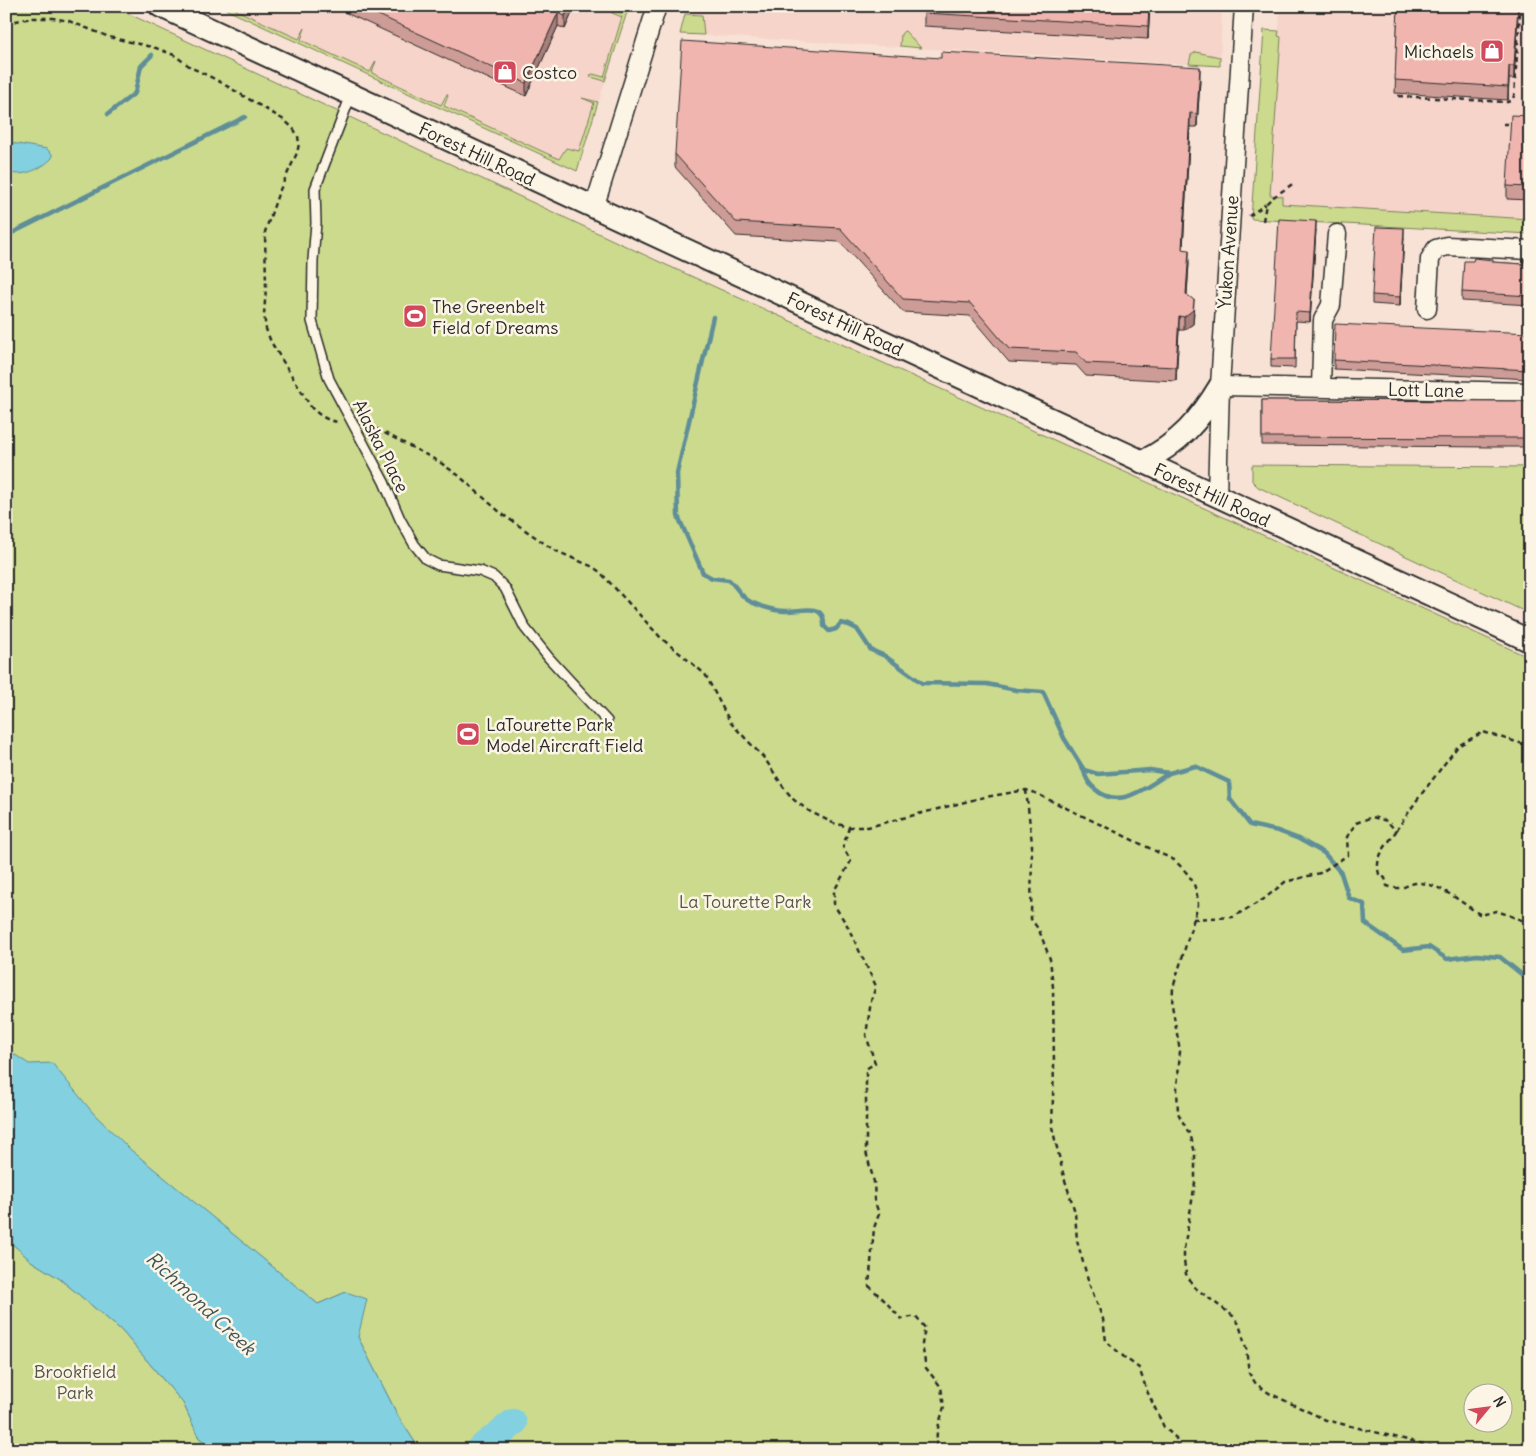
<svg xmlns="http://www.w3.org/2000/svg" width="1536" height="1456" font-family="Delius,sans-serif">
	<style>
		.built { fill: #f6d4ca }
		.green { fill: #cbda8d; stroke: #7b825c; fill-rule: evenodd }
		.water { fill: #82d0e0; stroke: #5f8e98 }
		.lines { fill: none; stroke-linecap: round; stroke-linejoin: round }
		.stream { stroke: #5f8e98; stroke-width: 4.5 }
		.river { stroke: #82d0e0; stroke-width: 28 }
		.service-casing { stroke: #2b2b2b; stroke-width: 12 }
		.minor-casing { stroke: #2b2b2b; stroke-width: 21 }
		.tertiary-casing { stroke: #2b2b2b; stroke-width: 25 }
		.path { stroke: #2b2b2b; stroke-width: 2.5; stroke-dasharray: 5 4; stroke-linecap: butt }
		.service { stroke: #fcf5e5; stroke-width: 9 }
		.minor { stroke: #fcf5e5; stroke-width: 18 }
		.tertiary { stroke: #fcf5e5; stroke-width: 21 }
		.wall { fill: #ce9c96; stroke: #2b2b2b }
		.shaded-wall { fill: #a87f7a; stroke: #2b2b2b }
		.building { fill: #f0b5af; stroke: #2b2b2b }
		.labels { text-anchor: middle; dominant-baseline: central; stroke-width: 5; stroke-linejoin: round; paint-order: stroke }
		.poi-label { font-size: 18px; fill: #2b2b2b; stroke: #fcf5e5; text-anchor: start }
		.street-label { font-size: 18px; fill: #2b2b2b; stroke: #fcf5e5 }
		.park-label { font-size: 18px; fill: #535744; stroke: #fcf5e5 }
		.water-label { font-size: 19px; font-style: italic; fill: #415458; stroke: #fcf5e5 }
	</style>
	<rect width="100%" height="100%" fill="#f8e2d5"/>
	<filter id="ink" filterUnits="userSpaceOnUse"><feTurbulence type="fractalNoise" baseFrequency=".02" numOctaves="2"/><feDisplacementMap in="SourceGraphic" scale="10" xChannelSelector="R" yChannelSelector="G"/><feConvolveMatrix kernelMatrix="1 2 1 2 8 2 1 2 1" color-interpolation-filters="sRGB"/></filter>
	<g filter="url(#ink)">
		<g class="built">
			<path d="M219 6H629L577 171Z"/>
			<path d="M688 6H1222L1220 66 680 34Z"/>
			<path d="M1265 6H1530V234L1251 219 1264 30 1279 31 1280 10 1265 9Z"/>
		</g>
		<g class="green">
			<path d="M6 6H112L662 263 1167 491 1530 658V1450H420L398 1416 358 1337 346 1292 318 1304 130 1150 94 1114 6 1049ZM1474 1394H1504V1424H1474Z"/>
			<path d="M229 6H237L236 10 299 39 305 28 301 40 370 72 376 61 372 73 441 105 447 94 448 96 444 106 559 159 566 148 579 151 594 103 582 98 598 102 577 171 227 10Z"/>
			<path d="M625 6H629L605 81 591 77 590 75 593 74 604 77 622 17 612 13 611 11 613 10 623 13Z"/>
			<path d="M685 14 702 15 704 35 680 34Z"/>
			<path d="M1264 30 1279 31 1278 36 1281 37 1270 195 1282 196V204L1530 219V234L1251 219Z"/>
			<path d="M904 31H905L921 48 900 46 901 34Z"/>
			<path d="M1196 52 1220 57V66L1189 64 1191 55Z"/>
			<path d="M1252 465 1530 467V614L1258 487 1252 481Z"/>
			<path d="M6 1238 31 1261 60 1279 121 1330 183 1403 199 1438 217 1450H6Z"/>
		</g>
		<g class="water">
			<path d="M6 142 47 149 53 155 52 158C42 169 20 179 6 171Z"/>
			<path d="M6 1049 29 1064 52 1063 94 1114 131 1150 318 1304 346 1292 367 1299 358 1337 398 1416 420 1450H217L199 1438 183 1403 121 1330 60 1279 31 1261 6 1238Z"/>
		</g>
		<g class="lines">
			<g class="stream">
				<path d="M108 114 135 93 141 66 152 55"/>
				<path d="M6 236 245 117"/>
				<path d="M713 317 677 473 678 516 703 573 712 578 729 580C737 587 741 598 751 602 760 606 775 611 785 611 801 612 825 601 824 626L829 631 836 629 841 623 849 625 857 629 871 650 885 656 922 683 987 684 1016 690 1043 692 1064 738 1084 770 1098 774 1150 770 1169 773 1195 766 1229 782 1230 799 1250 825 1278 831 1299 839 1324 853 1341 873 1349 898 1364 904 1365 923 1403 950 1429 947 1447 959 1477 955 1500 957 1530 981"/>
				<path d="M1084 770C1085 778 1089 784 1095 789 1119 811 1147 787 1169 773"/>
			</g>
			<path class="river" d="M479 1450 513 1423"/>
			<g class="service-casing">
				<path id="service" d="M351 95 315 189 316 223 313 260 312 321 329 379 384 482 400 519 414 544 426 559 438 565 480 571 494 577 505 588 525 628 549 658 607 721"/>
			</g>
			<g class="minor-casing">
				<g id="minor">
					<path d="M594 208 657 6"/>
					<path d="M1427 309 1430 259 1436 249 1447 246 1530 250"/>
					<path d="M1220 386 1530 392"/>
					<path d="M1321 387 1323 320 1331 305 1337 234"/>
					<path d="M1217 497 1220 386 1244 6"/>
				</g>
			</g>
			<g class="tertiary-casing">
				<g id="tertiary">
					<path d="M160 6 1530 641"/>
					<path d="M1142 462C1180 443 1199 421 1220 386"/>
				</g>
			</g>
			<g class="path">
				<path d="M6 23 31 18H53L69 21 109 37 156 48 174 55 192 68 215 79 284 120 293 128 298 136 299 144 297 153 278 194 265 232 266 287 264 315 266 329 271 342 311 407C320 416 326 420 338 422"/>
				<path d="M1398 96 1508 102 1512 100 1514 96 1520 13 1517 6"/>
				<path d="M1503 124H1513"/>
				<path d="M1249 216 1266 204"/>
				<path d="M1263 221 1266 204 1272 198 1294 183"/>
				<path d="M368 426 377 429 438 461 458 475 502 514 554 550 593 567 600 572 661 638 705 674 730 722 765 759 784 788 794 800 809 811 833 823 849 827H868L980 798 1026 790 1033 792 1174 860C1190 875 1197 883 1198 905L1173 988 1172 1005 1180 1051 1177 1089 1178 1113 1191 1137 1195 1153V1183L1184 1249V1261L1186 1274 1194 1287 1233 1316 1239 1324 1246 1348 1249 1373 1256 1384 1269 1393 1326 1420 1448 1450"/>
				<path d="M1026 790 1032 843 1031 919 1039 930 1050 959 1053 987 1054 1066 1052 1127 1064 1177 1075 1212 1077 1241 1089 1283 1103 1319 1106 1341 1124 1357 1139 1368 1147 1391 1164 1427 1176 1438 1178 1450"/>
				<path d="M849 827 843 847 851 861 834 891V905L847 925 876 986 871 1001 866 1035 875 1063 866 1069V1152L874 1182 875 1202 879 1214 874 1228 869 1286 884 1300 901 1319 916 1316 925 1328 922 1344 926 1368 941 1387 944 1407 937 1431 936 1450"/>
				<path d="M1396 831 1417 800 1458 746 1483 732 1530 746"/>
				<path d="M1193 919 1233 917 1264 899 1285 882 1320 873 1348 855 1347 837 1356 823 1372 817 1387 821 1396 831C1387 846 1374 856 1379 874L1385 878 1387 886C1406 892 1405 883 1418 883 1440 883 1463 904 1481 915L1497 911 1530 923"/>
			</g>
			<use href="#service" class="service"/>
			<use href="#minor" class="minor"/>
			<use href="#tertiary" class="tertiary"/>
		</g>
		<g class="wall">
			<path d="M331 6H572V13L565 29 558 26 526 96Z"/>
			<path d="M924 6H1150L1148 39 924 26Z"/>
			<path d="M1394 6H1518L1514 79H1509L1508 100 1395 93 1398 7Z"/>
			<path d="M1200 80 1197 127H1190L1183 249 1189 263 1187 295 1194 313 1193 324 1184 330H1179L1176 381 1086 376 1076 365 1009 362 970 316 903 312 840 242 736 236 675 167V154Z"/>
			<path d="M1530 116V200L1507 199V186Z"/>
			<path d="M1316 230 1310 322 1296 321 1295 368 1271 367V359Z"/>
			<path d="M1404 237 1400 306 1372 304V295Z"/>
			<path d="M1473 261 1523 264 1530 262V305L1462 301V292Z"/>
			<path d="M1530 333V379L1334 369V360Z"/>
			<path d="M1262 400 1530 401V447H1491L1262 445Z"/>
		</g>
		<g class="shaded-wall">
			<path d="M569 6H572V13L565 29V16Z"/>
			<path d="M1149 6H1150L1148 39V26Z"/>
			<path d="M1518 6V17L1514 79V66Z"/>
			<path d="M558 13V26L526 96V83Z"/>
			<path d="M1509 66V79L1508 100V87Z"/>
			<path d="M1200 67V80L1197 127V114Z"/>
			<path d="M1190 113V127L1182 263V249Z"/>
			<path d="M1316 221V230L1310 322V313Z"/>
			<path d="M1404 228V237L1400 306V297Z"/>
			<path d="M1189 250V263L1186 307V294Z"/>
			<path d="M1194 300 1193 324 1184 330V317Z"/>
			<path d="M1179 316V330L1176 381V367Z"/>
		</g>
		<g class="building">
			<path d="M359 6H569L565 16 558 13 526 83Z"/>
			<path d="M924 6H1149L1148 26 924 13Z"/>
			<path d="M1398 6H1518L1514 66H1509L1508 87 1395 80Z"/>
			<path d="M682 41 941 58V52L1200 67 1197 114 1190 113 1182 249 1189 250 1186 294 1194 300 1193 310 1184 317 1179 316 1176 367 1086 363 1076 352 1009 349 970 303 903 299 840 228 736 222 675 154Z"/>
			<path d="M1511 115 1530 116V187L1507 186Z"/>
			<path d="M1279 219 1316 221 1310 313 1296 312 1295 359H1271Z"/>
			<path d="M1376 227 1404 228 1400 297 1372 295Z"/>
			<path d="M1474 258 1493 260V262L1523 264V261L1530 262V296L1462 292 1464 261H1473Z"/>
			<path d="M1335 324 1530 333V370L1334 360Z"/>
			<path d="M1262 400 1530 401V438H1491L1262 437Z"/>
		</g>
	</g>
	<defs>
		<g id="shop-square" transform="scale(1.25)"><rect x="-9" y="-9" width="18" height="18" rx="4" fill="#d1495b" stroke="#fcf5e5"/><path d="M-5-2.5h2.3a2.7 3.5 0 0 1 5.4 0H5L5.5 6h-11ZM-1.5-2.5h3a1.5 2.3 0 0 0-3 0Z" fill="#fff"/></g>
		<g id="stadium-square" transform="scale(1.25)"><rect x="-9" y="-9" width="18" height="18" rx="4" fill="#d1495b" stroke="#fcf5e5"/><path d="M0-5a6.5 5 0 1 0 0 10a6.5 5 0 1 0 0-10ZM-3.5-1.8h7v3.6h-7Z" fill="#fff"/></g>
	</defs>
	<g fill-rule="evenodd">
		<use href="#shop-square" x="1492" y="51"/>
		<use href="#shop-square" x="505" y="72"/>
		<use href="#stadium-square" x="415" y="316"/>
		<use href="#stadium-square" x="468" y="734"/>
	</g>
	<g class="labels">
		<g class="poi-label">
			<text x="1474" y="51" text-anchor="end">Michaels</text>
			<text x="522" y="72">Costco</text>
			<text x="432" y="306">The Greenbelt<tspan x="432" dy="21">Field of Dreams</tspan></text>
			<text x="486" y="724">LaTourette Park<tspan x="486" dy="21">Model Aircraft Field</tspan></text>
		</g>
		<g class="street-label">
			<text transform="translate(477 154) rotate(25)">Forest Hill Road</text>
			<text transform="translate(1228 252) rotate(-86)">Yukon Avenue</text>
			<text transform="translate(845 324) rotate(25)">Forest Hill Road</text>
			<text transform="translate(1426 390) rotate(1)">Lott Lane</text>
			<text transform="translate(381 446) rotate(63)">Alaska Place</text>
			<text transform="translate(1212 495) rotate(25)">Forest Hill Road</text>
		</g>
		<g class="park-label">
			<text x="745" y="901">La Tourette Park</text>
			<text x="75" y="1371">Brookfield<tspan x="75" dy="21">Park</tspan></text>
		</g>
		<g class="water-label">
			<text transform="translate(201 1303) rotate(43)">Richmond Creek</text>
		</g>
	</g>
	<rect width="1536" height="1456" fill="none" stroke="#fcf5e5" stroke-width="25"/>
	<rect x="12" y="12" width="1511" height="1431" fill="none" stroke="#2b2b2b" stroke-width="2" filter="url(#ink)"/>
	<g transform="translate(1488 1408) rotate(61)"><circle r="24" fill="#fcf5e5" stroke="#a8a49b"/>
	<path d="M0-4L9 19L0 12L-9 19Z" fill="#d1495b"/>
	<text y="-8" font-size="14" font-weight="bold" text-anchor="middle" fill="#2b2b2b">N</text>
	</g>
</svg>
